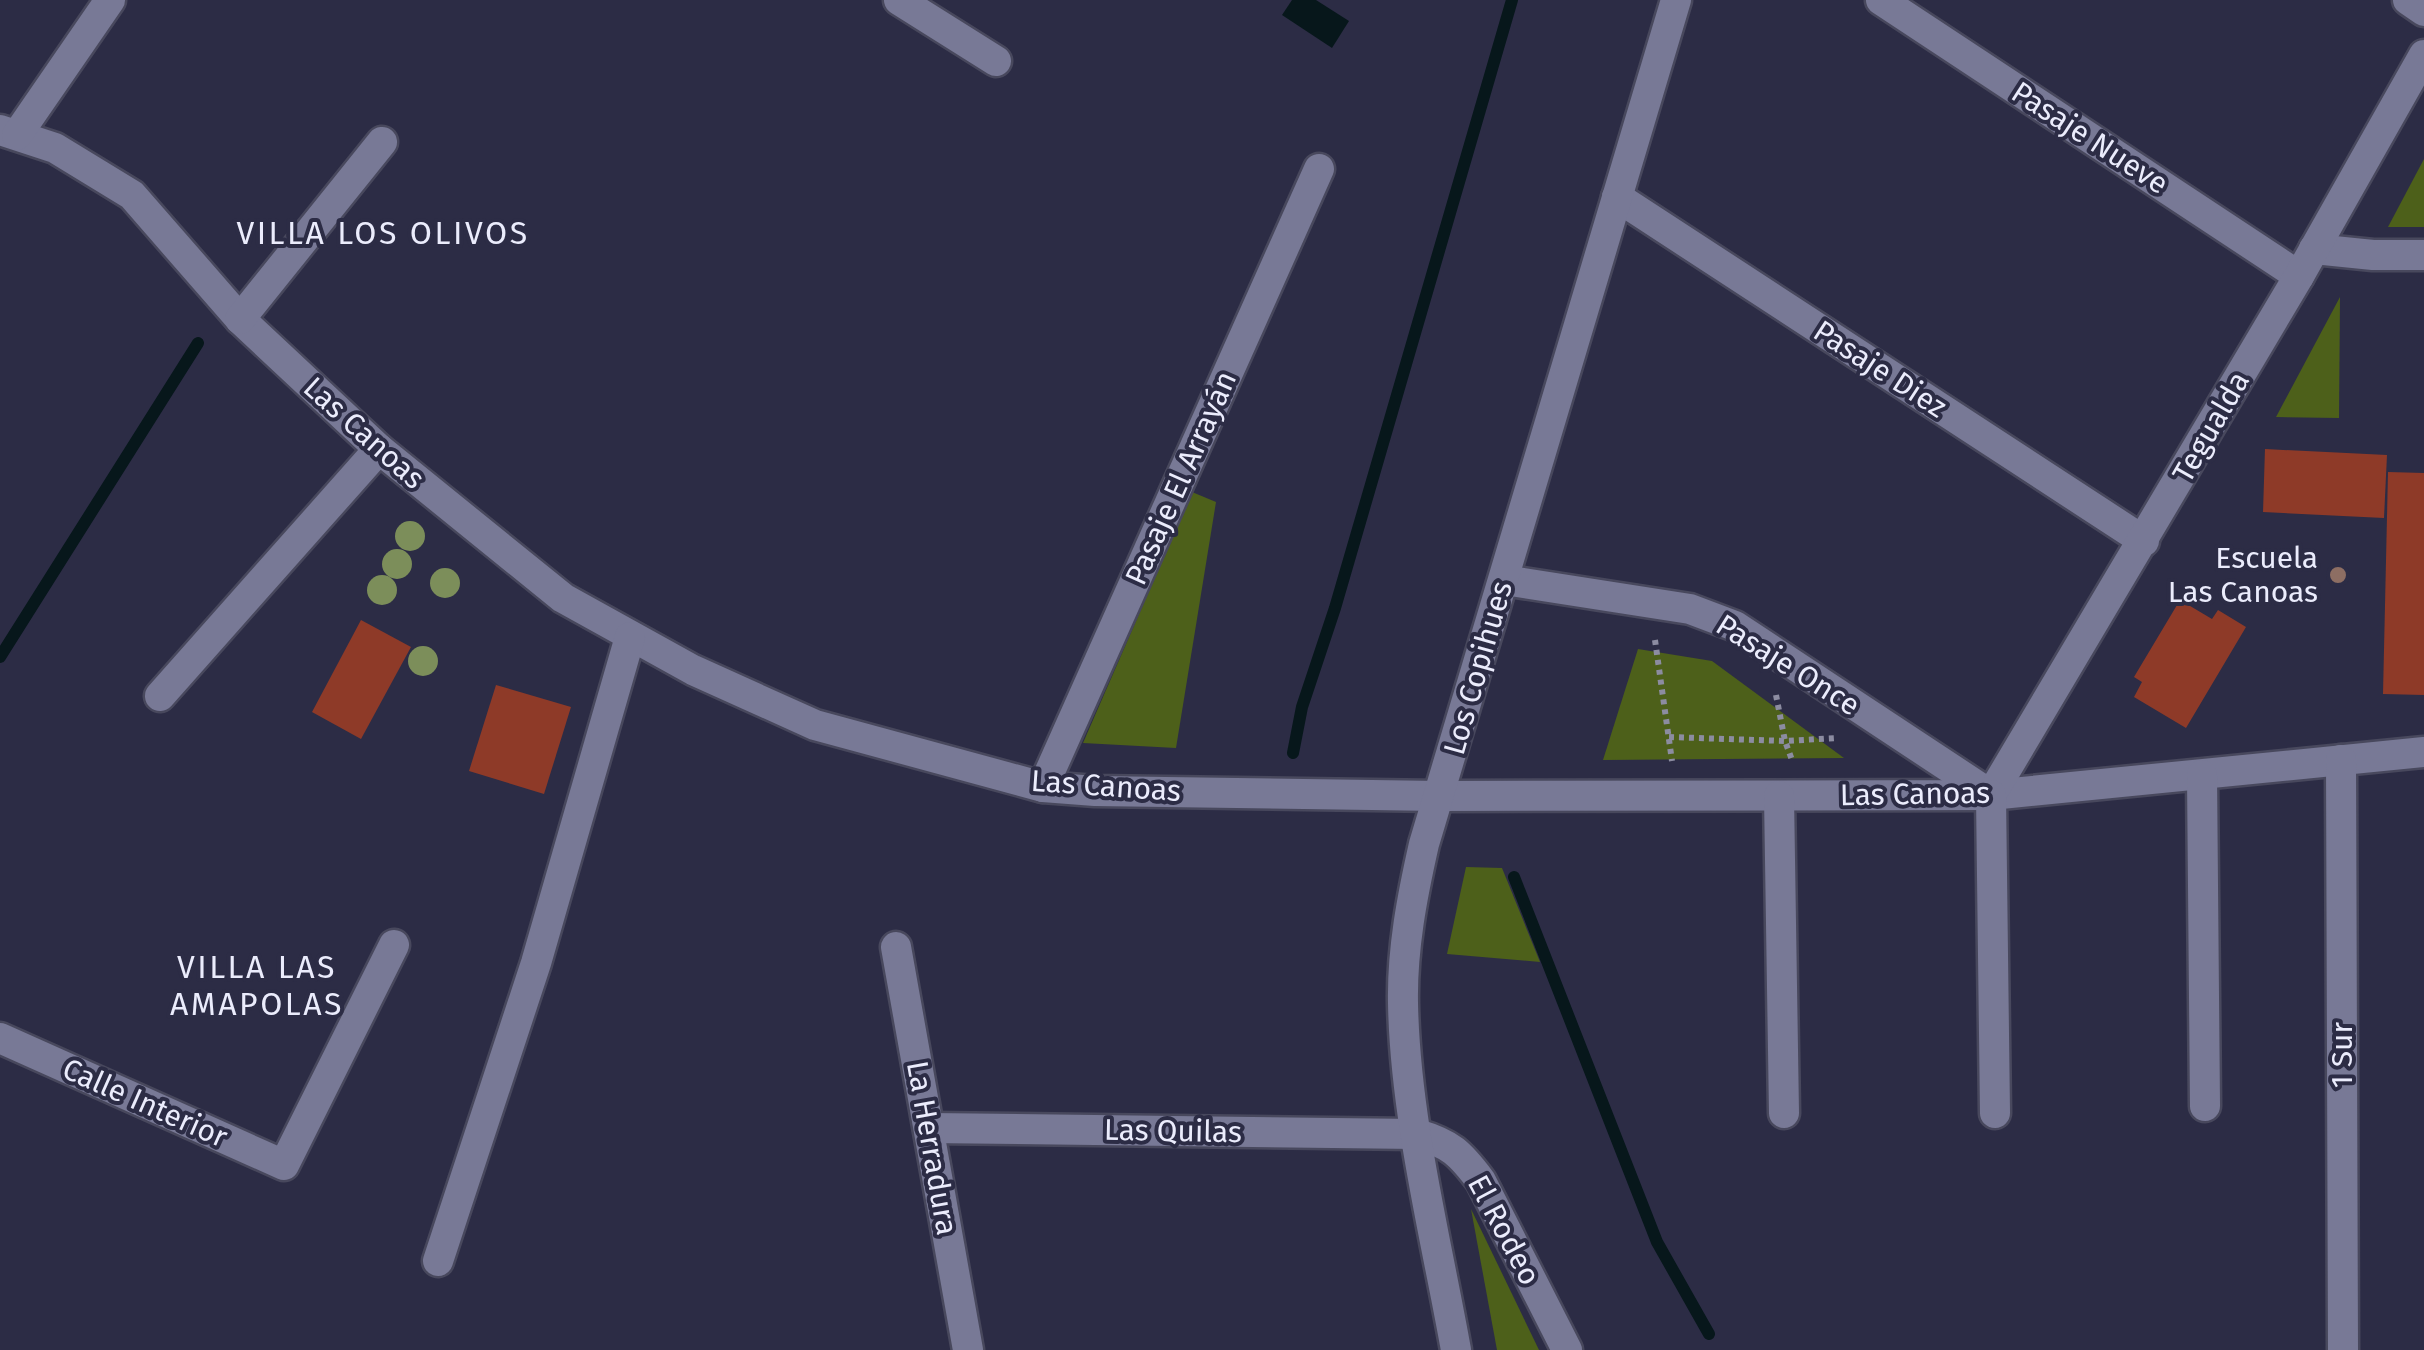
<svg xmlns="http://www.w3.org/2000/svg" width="2424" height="1350" font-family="'Fira Sans',sans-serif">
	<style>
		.green { fill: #4d601a }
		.water { fill: #07171b }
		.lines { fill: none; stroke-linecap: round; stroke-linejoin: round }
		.stream { stroke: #07171b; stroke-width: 12 }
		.building { fill: #8e3a28 }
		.minor-casing { stroke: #48485d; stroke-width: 35 }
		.path { stroke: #8c8ca1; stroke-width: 6; stroke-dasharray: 5 5; stroke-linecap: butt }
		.minor { stroke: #787996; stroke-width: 30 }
		.tree { fill: #7c8e5a }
		.education-dot { fill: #8d6e63; stroke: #2c2c45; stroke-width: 4 }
		.labels { text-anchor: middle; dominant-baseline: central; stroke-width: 8; stroke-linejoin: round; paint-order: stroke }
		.street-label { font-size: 30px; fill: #ebecfc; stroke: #2c2c45 }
		.poi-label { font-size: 30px; fill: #ebecfc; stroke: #2c2c45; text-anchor: end }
		.neighbourhood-label { font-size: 32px; letter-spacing: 2.5px; fill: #ebecfc; stroke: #2c2c45 }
	</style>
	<rect width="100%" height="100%" fill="#2c2c45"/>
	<g class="green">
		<path d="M2424 159V227H2388Z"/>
		<path d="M2340 297 2339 418 2276 417Z"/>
		<path d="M1192 492 1216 502 1176 748 1083 743Z"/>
		<path d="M1638 649 1712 661 1844 758 1603 760Z"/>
		<path d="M1466 867 1502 868 1540 962 1447 954Z"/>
		<path d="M1471 1209 1539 1350H1497Z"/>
	</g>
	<path class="water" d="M1292 0H1316L1349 21 1332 48 1282 15Z"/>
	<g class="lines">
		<g class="stream">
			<path d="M0 657 198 343"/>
			<path d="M1293 753 1302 707 1335 608 1512 0"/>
			<path d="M1514 877 1657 1242 1709 1334"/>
		</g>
	</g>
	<g class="building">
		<path d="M2265 449 2387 455 2384 518 2263 512Z"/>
		<path d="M2388 472 2424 473V695L2383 694Z"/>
		<path d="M2180 600 2212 619 2218 610 2246 627 2186 728 2134 697 2142 682 2134 677Z"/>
		<path d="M361 620 411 647 361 739 312 712Z"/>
		<path d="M496 685 571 707 544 794 469 771Z"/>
	</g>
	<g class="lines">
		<g class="minor-casing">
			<g id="minor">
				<path d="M899 0 996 61"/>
				<path d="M1881 0 2299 276"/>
				<path d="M2408 0 2424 11"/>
				<path d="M0 130 55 148 132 195 240 319 379 449 563 598 693 670 815 725 1043 787 1095 791 1439 796 1991 795 2424 752"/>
				<path d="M17 135 110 0"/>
				<path d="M1617 197 2144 541"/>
				<path d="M2314 249 2373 255H2424"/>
				<path d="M240 319 382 142"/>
				<path d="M1504 580 1690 609 1735 626 1991 795"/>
				<path d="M160 696 379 449"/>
				<path d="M2341 760 2343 1350"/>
				<path d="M2202 775 2205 1106"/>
				<path d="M1043 787 1319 169"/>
				<path d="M1991 795 2299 276 2424 55"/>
				<path d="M1991 795 1995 1113"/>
				<path d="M1779 796 1784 1113"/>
				<path d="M896 947 968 1350"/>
				<path d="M0 1038 284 1165 394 945"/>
				<path d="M929 1128 1417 1134C1451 1144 1460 1153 1481 1181L1567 1350"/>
				<path d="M438 1261 536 963 630 637"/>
				<path d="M1456 1350C1436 1238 1405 1117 1403 1003 1402 949 1412 897 1424 844L1676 0"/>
			</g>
		</g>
		<g class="path">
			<path d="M1655 640 1672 761"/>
			<path d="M1776 695 1785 741 1792 760"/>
			<path d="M1669 737 1785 741 1837 738"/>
		</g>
		<use href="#minor" class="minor"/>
	</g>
	<g class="tree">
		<circle cx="410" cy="536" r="15"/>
		<circle cx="397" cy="564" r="15"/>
		<circle cx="445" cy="583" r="15"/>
		<circle cx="382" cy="590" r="15"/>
		<circle cx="423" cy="661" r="15"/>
	</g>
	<circle class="education-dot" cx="2338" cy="575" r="10"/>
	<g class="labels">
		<g class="street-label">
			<text transform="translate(2090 138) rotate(33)">Pasaje Nueve</text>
			<text transform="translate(1880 369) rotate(33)">Pasaje Diez</text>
			<text transform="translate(2211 427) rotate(-60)">Tegualda</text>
			<text transform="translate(364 433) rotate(42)">Las Canoas</text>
			<text transform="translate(1181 478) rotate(-66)">Pasaje El Arrayán</text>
			<text transform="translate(1788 665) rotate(32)">Pasaje Once</text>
			<text transform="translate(1478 668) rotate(-74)">Los Copihues</text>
			<text transform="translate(1106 786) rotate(4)">Las Canoas</text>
			<text transform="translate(1915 794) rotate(-1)">Las Canoas</text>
			<text transform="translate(2342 1055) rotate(-90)">1 Sur</text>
			<text transform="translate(145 1103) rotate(24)">Calle Interior</text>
			<text transform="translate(1173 1131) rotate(1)">Las Quilas</text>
			<text transform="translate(932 1148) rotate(80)">La Herradura</text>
			<text transform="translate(1504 1230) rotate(62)">El Rodeo</text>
		</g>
		<g class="poi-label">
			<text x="2318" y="558">Escuela<tspan x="2318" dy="34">Las Canoas</tspan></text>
		</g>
		<g class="neighbourhood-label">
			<text x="383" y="233">VILLA LOS OLIVOS</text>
			<text x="257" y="967">VILLA LAS<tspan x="257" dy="37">AMAPOLAS</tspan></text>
		</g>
	</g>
</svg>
